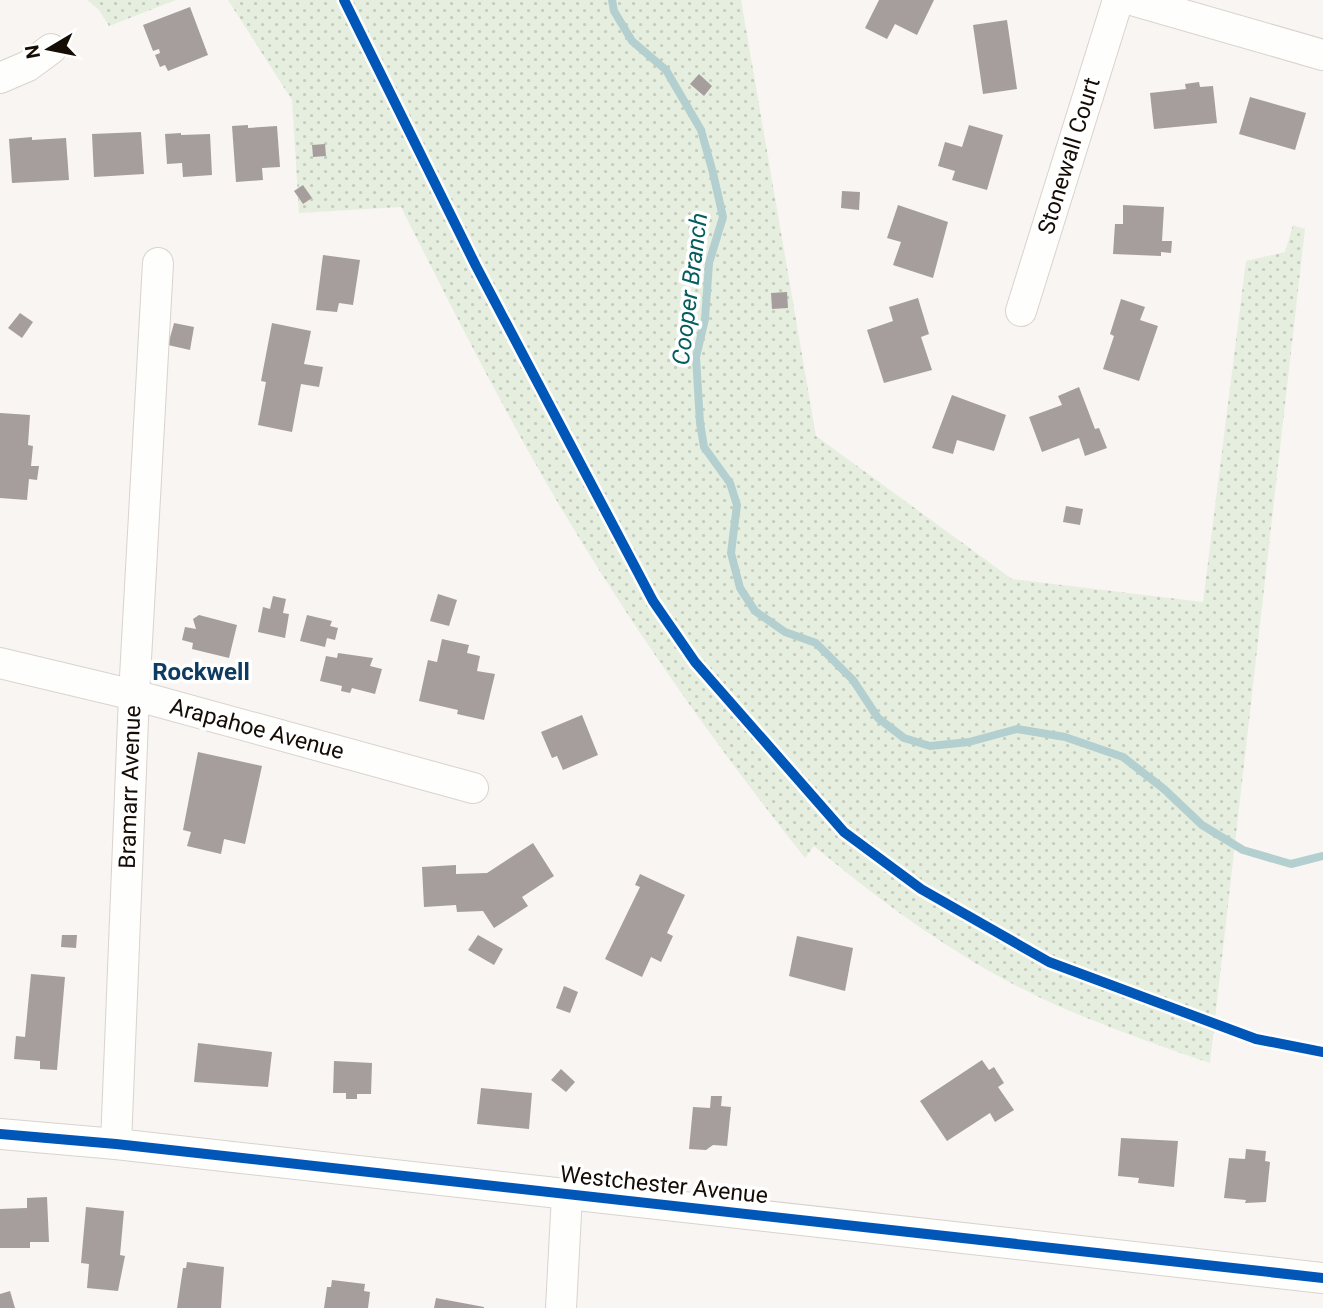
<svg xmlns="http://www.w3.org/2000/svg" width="1323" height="1308" font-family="Roboto,sans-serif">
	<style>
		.green { fill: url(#green-dots) }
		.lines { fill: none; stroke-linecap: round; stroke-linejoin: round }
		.stream { stroke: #b4cfcf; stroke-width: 8 }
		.building { fill: #a59e9c }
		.street-casing { stroke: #dad3cd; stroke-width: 32 }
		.street { stroke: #fefefd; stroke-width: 30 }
		.cycleway-casing { stroke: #fff; stroke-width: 15 }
		.cycleway { stroke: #0057b8; stroke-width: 10 }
		.labels { text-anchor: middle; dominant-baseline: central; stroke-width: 7; stroke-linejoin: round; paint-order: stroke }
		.street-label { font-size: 23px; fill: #150c04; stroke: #fff }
		.water-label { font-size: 24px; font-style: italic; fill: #045d5e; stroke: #fff }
		.neighbourhood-label { font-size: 24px; font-weight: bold; fill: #0f3b60; stroke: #fff }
	</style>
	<defs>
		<pattern id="green-dots" width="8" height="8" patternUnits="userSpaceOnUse" patternTransform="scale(1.75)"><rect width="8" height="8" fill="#e6efdf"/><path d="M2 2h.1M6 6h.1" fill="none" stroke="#c4ccbe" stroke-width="1.8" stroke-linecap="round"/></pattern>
	</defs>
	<rect width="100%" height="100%" fill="#f8f5f3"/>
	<g class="green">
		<path d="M87 0H176L109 26 99 10Z"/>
		<path d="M228 0H741L816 436 1012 579 1203 602 1246 261 1285 252 1293 225 1305 229 1210 1063C1154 1044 1098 1024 1045 1000 960 960 885 905 814 846L805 858C710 738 621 612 544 479 493 390 447 298 401 207L299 213 292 100Z"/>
	</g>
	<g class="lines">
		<path class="stream" d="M612 0 614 11 632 41 666 70 701 130 713 173 723 217 709 263 705 319 696 357 700 423 704 447 730 483 737 505 731 553 740 588 755 611 785 632 816 643 853 680 878 718 904 738 930 746 969 742 1017 729 1065 737 1123 757 1164 789 1202 825 1243 850 1291 864 1323 856"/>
	</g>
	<g class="building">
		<path d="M879 0H934L917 35 895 24 887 39 865 28Z"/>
		<path d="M190 7 208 55 168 71 165 65 160 67 155 55 160 53 159 49 153 51 143 25Z"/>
		<path d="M1007 20 1017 89 983 94 973 25Z"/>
		<path d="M699 74 712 86 704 96 690 84Z"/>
		<path d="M1199 82 1200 87 1213 86 1217 123 1154 129 1150 93 1186 89 1185 84Z"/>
		<path d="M1250 97 1306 113 1295 150 1239 134Z"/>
		<path d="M248 125V128L277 126 280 167 262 168 263 180 236 182 232 126Z"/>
		<path d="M969 125 1003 135 987 190 952 180 955 171 938 166 945 142 962 147Z"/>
		<path d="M141 132 144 174 94 177 92 134Z"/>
		<path d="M181 133V135L210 134 212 175 183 177 182 163 167 164 165 134Z"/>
		<path d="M32 137V140L66 138 69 180 12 183 9 139Z"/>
		<path d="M325 144 326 156 313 157 312 145Z"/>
		<path d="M303 185 312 198 303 204 294 191Z"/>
		<path d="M842 191 860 192 859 210 841 208Z"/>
		<path d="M898 205 948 222 933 278 893 265 901 242 887 238Z"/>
		<path d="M1123 205 1164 207 1162 241H1172L1171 253 1161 252V256L1113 254 1115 224H1123Z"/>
		<path d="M323 255 360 260 353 305 339 303 337 312 316 310Z"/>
		<path d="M787 292 788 308 772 309 771 293Z"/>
		<path d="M918 298 929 334 921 337 932 370 884 383 867 330 893 321 889 307Z"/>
		<path d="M1121 299 1145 307 1140 320 1158 326 1139 381 1103 369 1114 336 1110 334Z"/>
		<path d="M20 313 33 322 22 338 8 328Z"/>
		<path d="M174 323 194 327 190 350 168 345Z"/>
		<path d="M272 323 311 331 304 364 323 367 319 387 301 384 292 432 258 425 266 382 261 381Z"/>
		<path d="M1079 387 1095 429 1099 428 1107 448 1085 456 1079 438 1042 452 1029 417 1062 405 1058 396Z"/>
		<path d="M952 395 1006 415 994 451 957 440 953 454 932 448Z"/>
		<path d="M0 413 30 415 28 445 33 446 31 466H39L37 480 29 479 27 500 0 498Z"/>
		<path d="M1066 506 1083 509 1080 525 1063 522Z"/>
		<path d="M438 594 457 600 449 626 430 621Z"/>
		<path d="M273 596 286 599 283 613 289 614 285 638 258 632 263 607 270 609Z"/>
		<path d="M199 615 237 625 229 658 192 649 193 643 182 640 185 627 196 629 193 619Z"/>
		<path d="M307 615 332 621 330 626 338 628 335 640 327 638 325 647 300 641Z"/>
		<path d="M442 639 469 645 467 653 480 656 477 671 495 674 484 720 457 714 458 710 419 701 428 660 437 662Z"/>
		<path d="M338 653 373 658 370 666 382 669 375 694 352 688 350 693 341 691 342 686 320 681 326 656 337 658Z"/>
		<path d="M582 715 598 755 563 770 557 756 552 758 541 732Z"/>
		<path d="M198 752 262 766 245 844 224 839 221 854 187 846 191 832 183 830Z"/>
		<path d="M533 843 554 876 522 897 528 906 494 928 483 911 457 912 456 905 424 907 422 867 456 865V874L487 873Z"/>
		<path d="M640 874 685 895 667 933 673 936 661 962 651 957 642 977 605 959 640 887 635 885Z"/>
		<path d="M62 935H77L76 948 61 947Z"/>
		<path d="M478 935 503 949 494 965 468 950Z"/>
		<path d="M797 936 853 948 845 991 789 976Z"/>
		<path d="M31 974 65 977 57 1070 40 1069V1061L14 1059 16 1036 25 1037Z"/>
		<path d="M564 986 578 992 570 1013 556 1008Z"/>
		<path d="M198 1043 272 1052 268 1087 194 1082Z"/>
		<path d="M982 1060 989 1070 994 1067 1004 1083 998 1087 1014 1110 995 1122 990 1113 947 1141 920 1101Z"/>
		<path d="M334 1061 372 1063 371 1094H357V1099H346V1093H333Z"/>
		<path d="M561 1069 575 1082 566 1092 551 1080Z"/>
		<path d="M481 1088 532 1093 529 1129 477 1124Z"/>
		<path d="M711 1096H722L721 1106 731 1107 727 1146 713 1145 706 1150 689 1149 693 1107 710 1108Z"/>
		<path d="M1121 1138 1178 1141 1174 1187 1138 1183 1139 1178 1118 1176Z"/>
		<path d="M1246 1149 1266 1151 1265 1161 1270 1162 1266 1202 1245 1203 1246 1200 1224 1198 1229 1158 1245 1159Z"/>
		<path d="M47 1197 49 1242H30V1248H0V1209L27 1208V1198Z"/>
		<path d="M86 1207 124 1211 120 1255 125 1256 118 1291 87 1288 89 1264 81 1263Z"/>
		<path d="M187 1262 224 1267 221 1308H177L183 1268H186Z"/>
		<path d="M332 1280 365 1284 364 1291 370 1292 368 1308H324L327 1287H331Z"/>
		<path d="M10 1291 15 1308H0V1294Z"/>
		<path d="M436 1298 484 1307V1308H434Z"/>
	</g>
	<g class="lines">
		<g class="street-casing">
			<g id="street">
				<path d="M1132 0 1323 55"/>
				<path d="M0 78 28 66 51 49"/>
				<path d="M1021 311 1118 0"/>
				<path d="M0 663 134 695 473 788"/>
				<path d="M0 1134 116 1144 1323 1278"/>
				<path d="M116 1144 134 695 158 263"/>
				<path d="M561 1308 567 1195"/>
			</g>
		</g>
		<use href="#street" class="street"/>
		<g class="cycleway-casing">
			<g id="cycleway">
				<path d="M344 0 476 266 653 601 695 662 844 832 921 889 1049 962 1256 1039 1323 1052"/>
				<path d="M0 1134 116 1144 1323 1278"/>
			</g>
		</g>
		<use href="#cycleway" class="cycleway"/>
	</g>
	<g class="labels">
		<g class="street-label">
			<text transform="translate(1069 156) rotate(-73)">Stonewall Court</text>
			<text transform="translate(257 729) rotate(15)">Arapahoe Avenue</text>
			<text transform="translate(130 787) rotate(-88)">Bramarr Avenue</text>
			<text transform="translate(664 1185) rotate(6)">Westchester Avenue</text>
		</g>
		<g class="water-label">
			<text transform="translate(690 289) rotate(-83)">Cooper Branch</text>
		</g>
		<g class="neighbourhood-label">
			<text x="201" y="672">Rockwell</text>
		</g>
	</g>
	<g transform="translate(49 49) rotate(260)" stroke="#ffffff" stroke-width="5" paint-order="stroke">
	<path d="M0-5L12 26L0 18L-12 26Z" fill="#150c04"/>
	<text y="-10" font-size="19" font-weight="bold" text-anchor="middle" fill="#150c04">N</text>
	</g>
</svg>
